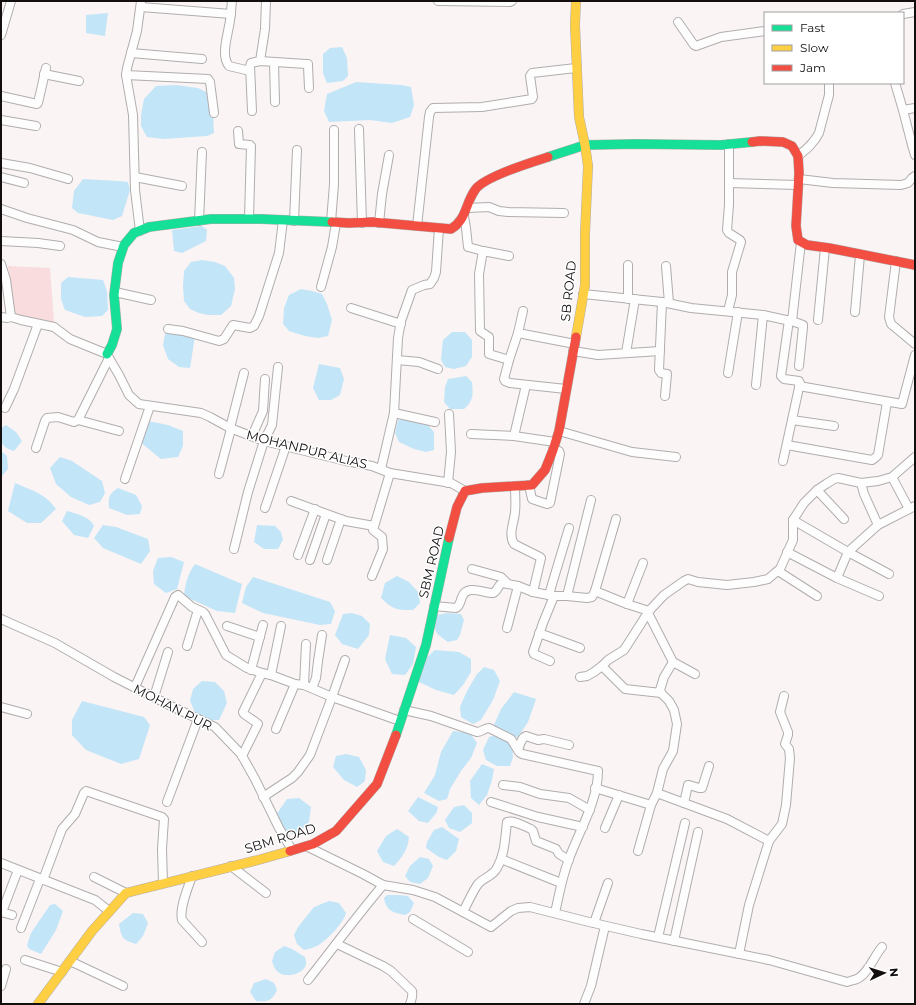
<svg xmlns="http://www.w3.org/2000/svg" width="916" height="1005" font-family="Montserrat,sans-serif">
	<style>
		.green { fill: #f9dcdd }
		.water { fill: #c3e5f8 }
		.lines { fill: none; stroke-linecap: round; stroke-linejoin: round }
		.street-casing { stroke: #b1adad; stroke-width: 10 }
		.fast-casing { stroke: #b1adad; stroke-width: 10 }
		.slow-casing { stroke: #b1adad; stroke-width: 10 }
		.jam-casing { stroke: #b1adad; stroke-width: 10 }
		.street { stroke: #fefdfd; stroke-width: 8 }
		.fast { stroke: #16e098; stroke-width: 9 }
		.slow { stroke: #ffcf43; stroke-width: 9 }
		.jam { stroke: #f24e42; stroke-width: 9 }
		.labels { text-anchor: middle; dominant-baseline: central; stroke-width: 3; stroke-linejoin: round; paint-order: stroke }
		.street-label { font-size: 13px; fill: #130f0f; stroke: #fff }
	</style>
	<rect width="100%" height="100%" fill="#faf4f4"/>
	<path class="green" d="M8 266 50 268 54 323 15 315Z"/>
	<g class="water">
		<path d="M108 13 105 36 86 33V15Z"/>
		<path d="M342 47 347 58 348 76 343 81 327 83 323 73V54L330 48Z"/>
		<path d="M356 82 401 85 411 87 414 105 410 117 392 123 370 120 329 122 324 111 327 94Z"/>
		<path d="M176 85 198 88 210 94 213 113 214 133 207 136 163 139 147 137 141 126V115L144 99 156 86Z"/>
		<path d="M83 179 118 181 128 182 130 190 122 216 113 220 78 213 72 208 74 191Z"/>
		<path d="M202 226 207 230 206 241 182 253 174 251 172 230Z"/>
		<path d="M202 260 215 262 225 266 234 278 235 289 231 306 221 315H208L199 313 190 309 184 301 183 286 184 271 191 262Z"/>
		<path d="M68 277 103 280 107 291 108 310 102 316 85 317 65 310 61 299V283Z"/>
		<path d="M301 289 312 291 322 294 327 304 332 320 328 336 318 338 305 336 289 331 283 324 284 308 289 295Z"/>
		<path d="M166 329 195 336 190 368 179 367 168 359 163 345Z"/>
		<path d="M452 332H465L472 340V357L466 366 454 369 445 367 441 360 443 340Z"/>
		<path d="M319 364 340 368 344 379 340 395 331 400H319L313 388Z"/>
		<path d="M466 376 472 382C473 394 474 401 464 409H450L444 402 445 387 448 379Z"/>
		<path d="M408 419 426 423 434 432V450L426 452 414 449 399 442 395 433 398 420Z"/>
		<path d="M148 421 168 425 183 431V446L178 457 161 459 140 442Z"/>
		<path d="M6 425 16 432 22 441 14 451C0 447 1 442 1 428Z"/>
		<path d="M1 451 7 456 8 469 1 477Z"/>
		<path d="M60 457 72 461 102 481 105 493 100 502 89 505 71 497 56 484 50 468Z"/>
		<path d="M15 483C31 490 46 494 56 509L41 523H27L8 511Z"/>
		<path d="M118 488 136 495 142 506 140 514 127 515 109 508C108 497 109 494 118 488Z"/>
		<path d="M67 511C77 514 89 516 94 526L88 538 74 535 62 521Z"/>
		<path d="M103 525 116 527 148 539 150 551 141 564 103 548 94 538Z"/>
		<path d="M257 525 275 526 281 532 283 540 278 549H264L254 542Z"/>
		<path d="M171 557 184 562 177 589 166 593 154 584 153 571 158 558Z"/>
		<path d="M195 564 242 584 235 613 217 611 184 596C185 584 188 573 195 564Z"/>
		<path d="M397 576 409 582 419 593 420 603 413 610C397 610 393 610 381 598L385 583Z"/>
		<path d="M253 577 330 602 335 611 331 624 320 625 263 613 242 603 246 587Z"/>
		<path d="M352 613 362 616 370 624 369 635 358 649 342 644 335 635 343 614Z"/>
		<path d="M448 613 461 614 464 620 460 635 457 640 448 642C434 632 434 633 436 615Z"/>
		<path d="M390 635 406 638 416 647 413 664 405 675 392 674 385 659Z"/>
		<path d="M435 650 459 652 471 659V672L463 685 454 695 436 690 419 682 424 660Z"/>
		<path d="M484 667 494 670 500 681 493 700 481 720 473 724 461 717 460 707 467 691 477 674Z"/>
		<path d="M202 681 215 682 224 691 227 703 219 720H203L195 712 190 701 193 689Z"/>
		<path d="M514 692 536 699 528 722 518 737H507L493 727 501 709Z"/>
		<path d="M82 701 144 717 150 725 139 759 121 764 86 750 72 735V720Z"/>
		<path d="M453 731 470 733 477 743 471 758 461 771 450 789 447 799 439 801 424 793 435 775 441 752Z"/>
		<path d="M496 735 512 742 513 757 510 766H497L486 760 483 750 489 737Z"/>
		<path d="M346 754 359 757 366 770 365 781 357 787 344 780 333 767 336 756Z"/>
		<path d="M482 764 494 769 492 780 487 795 479 805 471 798 470 781Z"/>
		<path d="M418 797 438 807 437 812 428 823 419 821 408 811Z"/>
		<path d="M299 798 311 807 309 822 302 829 292 834 281 829 276 815 287 799Z"/>
		<path d="M464 805 472 813V823L460 832 449 828 445 820 454 807Z"/>
		<path d="M442 827 459 839 456 851 447 860 439 857 426 848 427 842 434 830Z"/>
		<path d="M397 829 409 837C408 850 402 857 394 866L383 862 377 851 386 836Z"/>
		<path d="M420 857 429 859 433 866 428 878 420 884 410 882 405 876 410 866Z"/>
		<path d="M387 895H398L408 896 414 903 410 912 405 915C394 913 386 911 384 898Z"/>
		<path d="M329 901 339 903 346 913C344 923 326 941 317 946 313 948 308 949 304 950L297 944 294 935 298 927 314 907Z"/>
		<path d="M55 904 63 911 56 930 41 954 29 949 27 945 31 933 50 905Z"/>
		<path d="M133 913 143 914 148 923 143 936 136 944C122 940 121 937 119 924Z"/>
		<path d="M284 946 292 949 305 957C306 961 307 963 305 967 300 975 286 978 278 972 275 970 273 964 272 961L275 952Z"/>
		<path d="M266 979 274 983 277 990C272 1001 268 1002 256 1001L250 992 254 983Z"/>
	</g>
	<g class="lines">
		<g class="street-casing">
			<g id="street">
				<path d="M232 1C231 9 231 18 229 26 227 38 221 56 229 66L250 71"/>
				<path d="M438 1 510 2 512 1"/>
				<path d="M141 7 231 14"/>
				<path d="M903 14 915 12"/>
				<path d="M678 22 694 45 696 46 721 37 765 31"/>
				<path d="M1 35 11 1"/>
				<path d="M131 53 202 59"/>
				<path d="M260 61 265 29 266 1"/>
				<path d="M274 62 275 102"/>
				<path d="M44 74 79 81"/>
				<path d="M126 75 208 79 210 82 214 113"/>
				<path d="M895 83 903 110 912 145 915 155"/>
				<path d="M1 96 37 104 38 103 46 68"/>
				<path d="M903 110 915 108"/>
				<path d="M252 111 250 66 251 63 260 61 306 64H308V66L309 88"/>
				<path d="M1 120 36 126"/>
				<path d="M359 129 362 223"/>
				<path d="M238 131 239 144 250 145 251 146 249 219"/>
				<path d="M798 156C807 149 814 143 819 133L829 95V83"/>
				<path d="M1 163 30 168 68 179"/>
				<path d="M1 177 24 183"/>
				<path d="M135 177 182 186"/>
				<path d="M799 179 833 183 901 185 908 183 912 178 915 176"/>
				<path d="M729 183 798 185"/>
				<path d="M467 208 489 207 499 211 508 212 564 213"/>
				<path d="M1 209 27 218 73 230 98 242 123 247"/>
				<path d="M464 216 466 228 468 247 483 251 509 256"/>
				<path d="M199 221 202 152"/>
				<path d="M294 221 297 150"/>
				<path d="M331 222 334 184V130"/>
				<path d="M379 223 382 194 389 155"/>
				<path d="M417 226 429 117 430 112 433 108 482 107 532 99 533 97 530 76 532 73 576 68"/>
				<path d="M140 231 135 190 133 115 126 75 127 68 137 31 141 1"/>
				<path d="M1 241 38 243 60 246"/>
				<path d="M483 251 479 274 480 331 489 337V354L509 360"/>
				<path d="M896 261 889 317 891 324 915 344"/>
				<path d="M1 264 6 280 11 317 21 320 54 327 70 339 107 354 109 358 119 375 129 395 139 404 201 413 210 417 230 428 264 441 346 461 372 466 390 473 451 483 465 491"/>
				<path d="M666 266 669 303"/>
				<path d="M321 287 332 247 336 223"/>
				<path d="M115 292 151 300"/>
				<path d="M583 294 662 302 691 308 763 315 786 320H789L803 325V327L799 366"/>
				<path d="M628 299V265"/>
				<path d="M662 302 659 370 661 373 667 374 665 396"/>
				<path d="M351 308 401 324"/>
				<path d="M523 311 518 333 509 360 504 379 505 381 510 383 566 389"/>
				<path d="M728 311 732 295V272L741 242 740 240 729 233 727 230 729 205V144"/>
				<path d="M855 312 860 255"/>
				<path d="M1 317 7 318 11 317"/>
				<path d="M818 320 825 248"/>
				<path d="M792 321 801 242"/>
				<path d="M168 329 183 331 219 341 224 339 233 325 250 328 254 326 259 316 279 253 283 220"/>
				<path d="M518 333 575 344"/>
				<path d="M573 351 598 355 660 351"/>
				<path d="M626 353 635 299"/>
				<path d="M397 360 419 362 438 369"/>
				<path d="M728 373 738 312"/>
				<path d="M756 385 763 315"/>
				<path d="M799 386 902 404 915 355"/>
				<path d="M5 408 14 389 38 324"/>
				<path d="M394 413 435 422"/>
				<path d="M78 420 119 431"/>
				<path d="M792 420 834 426"/>
				<path d="M230 428 244 373"/>
				<path d="M559 431 632 452 676 457"/>
				<path d="M471 434 514 436 555 442"/>
				<path d="M252 436 263 411 265 379"/>
				<path d="M514 436 526 385"/>
				<path d="M787 445 872 460 875 458 878 455 887 402"/>
				<path d="M36 448 45 421 47 418 58 417 74 422 78 420 109 358"/>
				<path d="M783 461 800 383 799 381 784 379 781 376 789 320"/>
				<path d="M381 469 394 413 398 338 401 321 412 290 424 285 430 284 434 278 436 272 439 228"/>
				<path d="M219 474 231 429"/>
				<path d="M892 477 909 509"/>
				<path d="M125 479 150 406"/>
				<path d="M448 483 451 452 449 414"/>
				<path d="M861 483 864 494 878 525"/>
				<path d="M529 485 532 499 547 504 550 503 560 454 559 451 553 449"/>
				<path d="M515 486C515 495 516 504 515 512 514 523 508 534 514 544L540 557 541 558 533 592"/>
				<path d="M817 490 844 519"/>
				<path d="M291 501 346 521 374 526"/>
				<path d="M265 508 286 446"/>
				<path d="M793 520 848 552 889 574"/>
				<path d="M234 549 248 492 264 441 272 425 278 367"/>
				<path d="M787 552 837 578 879 596"/>
				<path d="M298 555 315 509"/>
				<path d="M310 560 326 514"/>
				<path d="M327 560 341 519"/>
				<path d="M472 569 501 577 508 584"/>
				<path d="M778 571 817 596"/>
				<path d="M372 576 383 549 382 537 373 530 390 473"/>
				<path d="M837 578 848 552 878 525 915 506"/>
				<path d="M595 591 627 604 649 611"/>
				<path d="M549 595 553 581 569 528"/>
				<path d="M567 596 591 500"/>
				<path d="M627 604 643 563"/>
				<path d="M434 606 456 608C460 606 460 602 462 597 467 584 483 593 493 593 498 591 498 584 503 583L518 586 533 592 554 596H567L587 598 592 597 595 591 616 519"/>
				<path d="M648 613 673 662 695 674"/>
				<path d="M1 619 55 643 114 677 171 706 215 727 241 754 255 779 279 828 292 850"/>
				<path d="M227 626 260 637"/>
				<path d="M507 628 518 586"/>
				<path d="M539 633 580 648"/>
				<path d="M306 644 304 685 332 697 400 721"/>
				<path d="M187 646 198 610"/>
				<path d="M550 661 534 654 533 652 543 623 554 596"/>
				<path d="M602 666 625 689 661 693"/>
				<path d="M251 670 263 625"/>
				<path d="M271 675 281 626"/>
				<path d="M580 677 587 676 594 672 602 666 608 660 624 650 649 611 664 595 684 581 688 579 698 582 727 585 754 582 768 579 775 573 780 569 793 540V520L804 503 817 490 826 484 834 479 838 478 861 483 878 481 892 477 915 457"/>
				<path d="M135 687 175 597 178 595 192 607 203 612 205 614 226 655 247 668 262 673 271 675 295 684 304 685"/>
				<path d="M312 688 316 678 318 661 322 635"/>
				<path d="M154 697 168 652"/>
				<path d="M1 707 27 714"/>
				<path d="M404 710 431 716 477 732C482 732 484 728 489 728L511 739 519 752 522 754 598 771C598 801 579 831 569 859 562 877 559 895 555 913"/>
				<path d="M276 729 295 684"/>
				<path d="M518 750C520 745 521 738 526 736L538 740 544 739 569 745"/>
				<path d="M242 756 258 724 257 723 244 714 243 712 262 673"/>
				<path d="M503 785 520 787 540 794 569 798 590 810"/>
				<path d="M595 788 651 805"/>
				<path d="M657 793 663 769 673 751 677 724 674 710 669 701 661 693 660 690 664 677 673 662"/>
				<path d="M263 797 292 778 298 772 310 755 332 697 345 660"/>
				<path d="M167 802 198 719"/>
				<path d="M491 802 538 817 583 827"/>
				<path d="M684 803 688 785H689L699 788H702L709 766"/>
				<path d="M605 828 619 795"/>
				<path d="M306 846 363 874 383 885 413 890 435 897 491 927 511 911 518 908 530 907 585 921 641 934 769 960 847 982C850 981 854 980 857 979 868 974 874 956 882 947"/>
				<path d="M638 851 651 805 657 793 727 819 769 841 782 824 786 805 790 758 789 749 785 744 788 735V732L780 712 784 696"/>
				<path d="M501 859 561 883"/>
				<path d="M1 863 95 900 109 911"/>
				<path d="M231 866 266 893"/>
				<path d="M192 876C188 888 179 908 182 920L202 942"/>
				<path d="M94 877 126 893"/>
				<path d="M43 880 62 829 75 814 84 793 86 791 162 817 164 819 162 849 163 883"/>
				<path d="M1 912 12 915"/>
				<path d="M2 912 18 870"/>
				<path d="M463 912C467 904 473 891 478 884 484 877 492 877 497 868 505 854 505 838 507 822 514 820 524 826 531 829L533 831 536 841 556 849 559 854 569 860"/>
				<path d="M413 919 468 952"/>
				<path d="M594 923 608 883"/>
				<path d="M21 928 40 879"/>
				<path d="M658 937 685 823"/>
				<path d="M674 941 698 832"/>
				<path d="M337 944 383 966 391 971 412 991C413 996 412 999 410 1004"/>
				<path d="M739 954 749 905 769 841"/>
				<path d="M25 960 62 972"/>
				<path d="M70 961 123 986"/>
				<path d="M308 980C333 948 357 916 383 885"/>
				<path d="M1 986 6 969"/>
				<path d="M584 1004 591 986 605 926"/>
			</g>
		</g>
		<g class="fast-casing">
			<g id="fast">
				<path d="M548 157 585 145 636 144 721 145 752 142"/>
				<path d="M107 354 112 345 117 329 114 295 118 263 124 245 134 233 149 227 211 219H261L332 222"/>
				<path d="M396 735 426 645 449 538"/>
			</g>
		</g>
		<g class="slow-casing">
			<g id="slow">
				<path d="M576 337 585 285V234L588 166 585 145 579 117 575 25 576 1"/>
				<path d="M38 1004 92 931 126 893 258 860 290 851"/>
			</g>
		</g>
		<g class="jam-casing">
			<g id="jam">
				<path d="M752 142 760 141 783 142 792 146 798 156 799 173 796 226 798 240 807 245 829 248 915 265"/>
				<path d="M332 222 349 223 372 222 451 229C467 219 465 204 475 190 483 177 532 162 548 157"/>
				<path d="M449 538 457 507 465 491 482 488 532 485 545 470 553 450 559 431 576 337"/>
				<path d="M290 851 313 844 336 831 377 784 396 735"/>
			</g>
		</g>
		<use href="#street" class="street"/>
		<use href="#fast" class="fast"/>
		<use href="#slow" class="slow"/>
		<use href="#jam" class="jam"/>
	</g>
	<g class="labels">
		<g class="street-label">
			<text transform="translate(568 291) rotate(-84)">SB ROAD</text>
			<text transform="translate(307 449) rotate(14)">MOHANPUR ALIAS</text>
			<text transform="translate(431 562) rotate(-77)">SBM ROAD</text>
			<text transform="translate(173 707) rotate(27)">MOHAN PUR</text>
			<text transform="translate(280 838) rotate(-17)">SBM ROAD</text>
		</g>
	</g>
	<rect width="916" height="1005" fill="none" stroke="#130f0f" stroke-width="4"/>
	<rect x="764" y="12" width="140" height="72" fill="#ffffff" stroke="#a19f9f"/>
	<rect x="772" y="25" width="20" height="6" fill="#16e098" stroke="#a19f9f"/>
	<text x="800" y="32" font-size="12" fill="#130f0f">Fast</text>
	<rect x="772" y="45" width="20" height="6" fill="#ffcf43" stroke="#a19f9f"/>
	<text x="800" y="52" font-size="12" fill="#130f0f">Slow</text>
	<rect x="772" y="65" width="20" height="6" fill="#f24e42" stroke="#a19f9f"/>
	<text x="800" y="72" font-size="12" fill="#130f0f">Jam</text>
	<g transform="translate(884 973) rotate(86)" stroke="#ffffff" stroke-width="3" paint-order="stroke">
	<path d="M0-3L7 15L0 10L-7 15Z" fill="#130f0f"/>
	<text y="-6" font-size="11" font-weight="bold" text-anchor="middle" fill="#130f0f">N</text>
	</g>
</svg>
